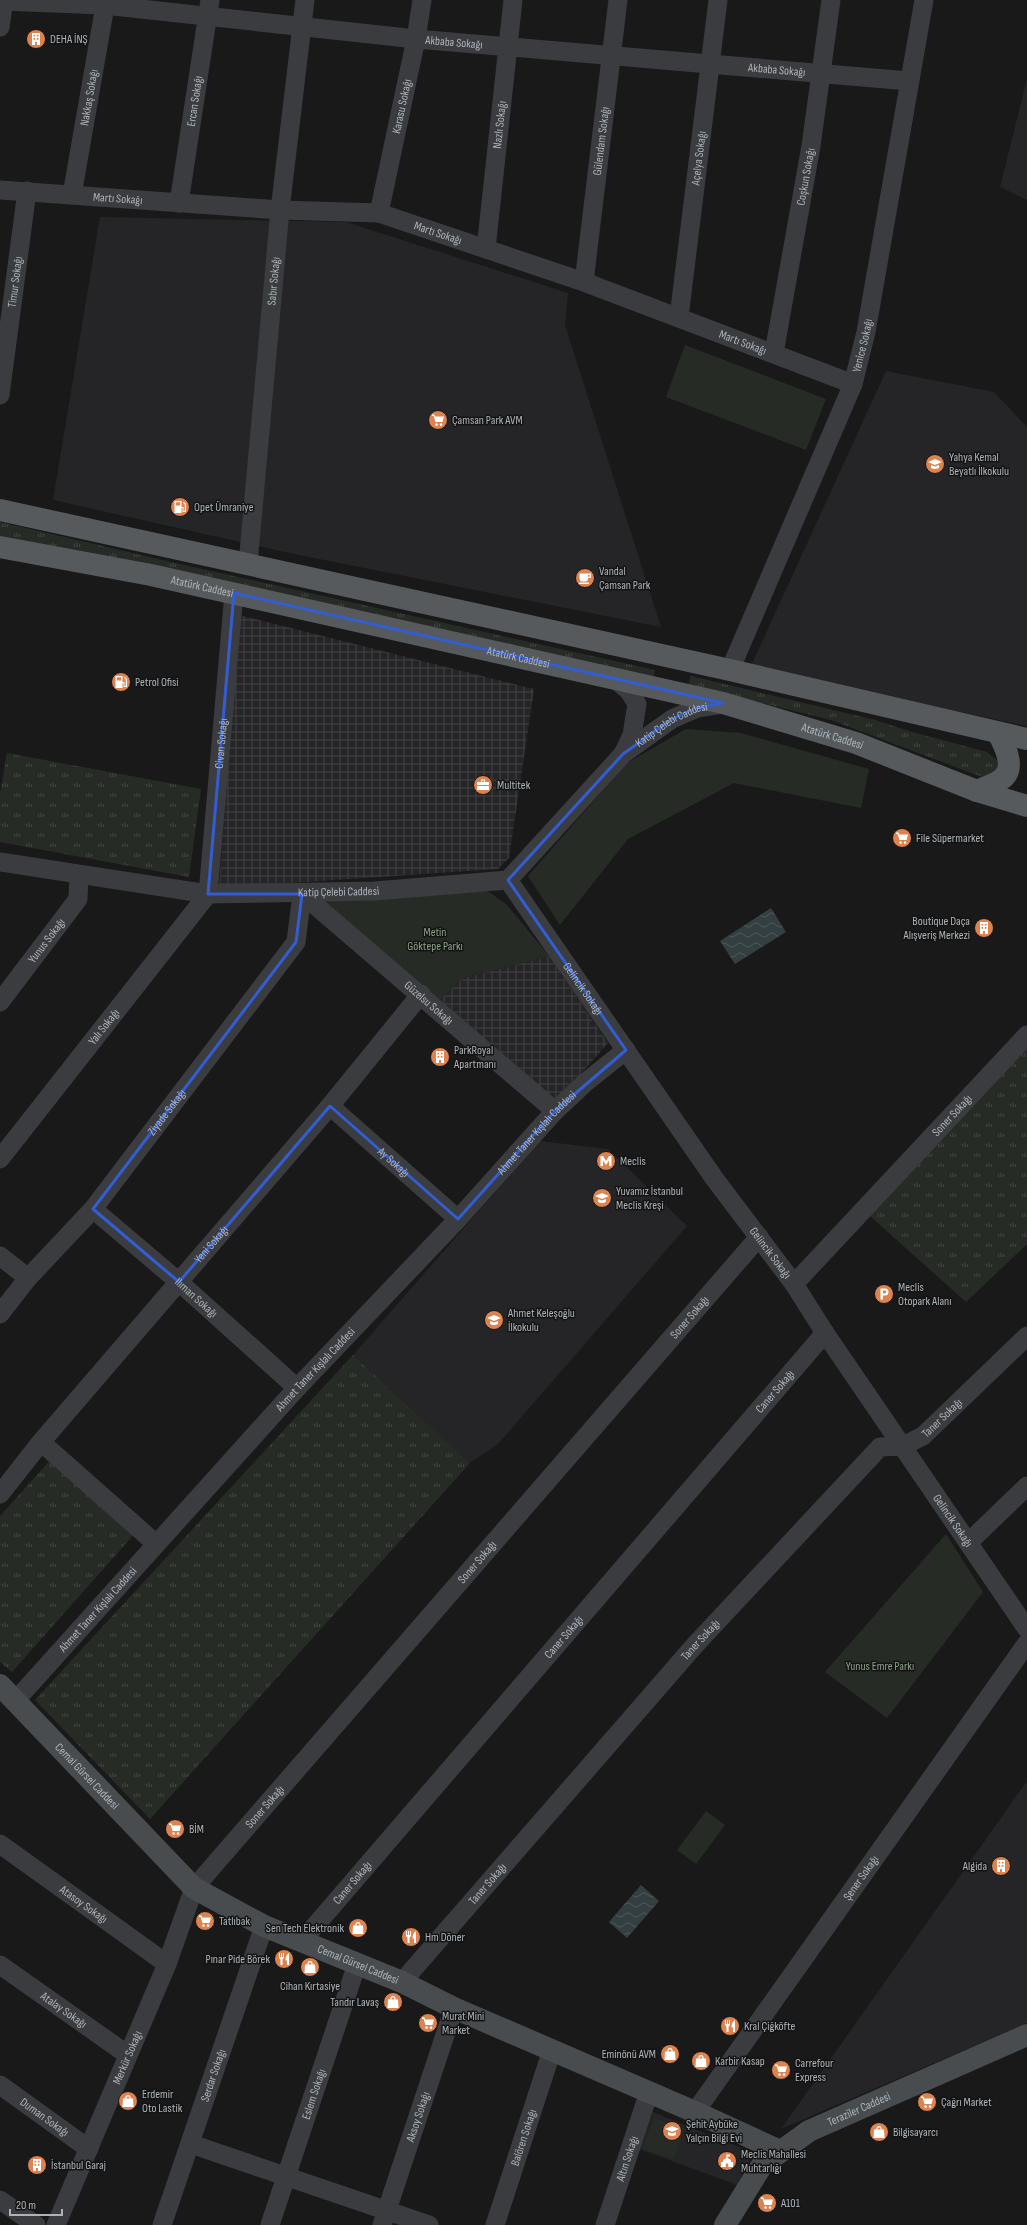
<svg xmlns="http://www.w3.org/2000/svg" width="1027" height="2225" font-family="'Sofia Sans Condensed',sans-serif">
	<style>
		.built { fill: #252527 }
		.industrial { fill: url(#industrial-grid) }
		.grass { fill: url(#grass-tufts) }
		.green { fill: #262c25 }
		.water { fill: url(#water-waves) }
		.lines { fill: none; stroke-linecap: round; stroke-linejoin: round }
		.street { stroke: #3a3c3f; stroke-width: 19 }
		.secondary { stroke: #484c4f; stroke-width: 22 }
		.primary { stroke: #565a5d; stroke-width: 22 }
		.marked { fill: none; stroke: #335dd3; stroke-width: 3; stroke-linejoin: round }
		.labels { text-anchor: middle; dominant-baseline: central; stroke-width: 3; stroke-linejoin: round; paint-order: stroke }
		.poi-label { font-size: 12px; fill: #adb4b8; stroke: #141415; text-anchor: start }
		.street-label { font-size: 12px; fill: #adb4b8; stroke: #141415 }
		.park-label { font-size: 12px; fill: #8ca186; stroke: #141415 }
	</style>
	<defs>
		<pattern id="industrial-grid" width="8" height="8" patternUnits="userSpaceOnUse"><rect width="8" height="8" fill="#252527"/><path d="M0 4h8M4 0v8" fill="none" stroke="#424244"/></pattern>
		<pattern id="grass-tufts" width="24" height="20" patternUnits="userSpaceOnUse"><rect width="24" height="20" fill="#262c25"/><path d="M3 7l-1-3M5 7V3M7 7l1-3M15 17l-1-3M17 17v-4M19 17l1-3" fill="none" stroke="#434843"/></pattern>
		<pattern id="water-waves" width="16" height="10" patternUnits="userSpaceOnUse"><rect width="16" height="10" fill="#343f42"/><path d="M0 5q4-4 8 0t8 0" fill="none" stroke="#4f585b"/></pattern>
	</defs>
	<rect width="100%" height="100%" fill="#19191a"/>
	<g class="built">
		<path d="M1027 79V200L1000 187Z"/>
		<path d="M100 217 346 222 568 293 565 325 661 627 299 555 53 500Z"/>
		<path d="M886 371 994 392 1027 427V726L750 668Z"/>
		<path d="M540 1141 608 1149 687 1226 498 1444 470 1463 353 1355Z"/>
		<path d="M1027 1781V2023L781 2129Z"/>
		<path d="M653 2112 754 2153 737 2185 639 2149Z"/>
	</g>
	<g class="industrial">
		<path d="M239 615 534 689 509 858 498 869 219 888Z"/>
		<path d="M549 956 608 1043 556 1102 438 1002 463 978Z"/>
	</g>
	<g class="grass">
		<path d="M0 522 184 565 655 670 653 678 0 537Z"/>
		<path d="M691 676 875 720 912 732 987 752 998 761V771L982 777 831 720 688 685Z"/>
		<path d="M7 753 201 789 189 877 0 842V793Z"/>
		<path d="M1027 1047V1244L966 1302 870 1216Z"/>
		<path d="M353 1355 470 1463 150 1819 35 1700Z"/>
		<path d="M53 1457 137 1531 12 1672 0 1662V1516Z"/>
	</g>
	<g class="green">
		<path d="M685 345 826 399 806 450 666 397Z"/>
		<path d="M686 729 741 733 869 769 861 808 734 783 628 839 560 925 528 876 627 763Z"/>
		<path d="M485 889 507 905 549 956 463 978 438 1002 315 900Z"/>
		<path d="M946 1534 983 1592 887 1718 825 1672Z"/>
		<path d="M706 1811 725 1825 696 1864 677 1850Z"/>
		<path d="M654 2118 684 2129 674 2159 643 2149Z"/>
	</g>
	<g class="water">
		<path d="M771 908 786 932 735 964 720 941Z"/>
		<path d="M641 1885 659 1901 627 1938 609 1922Z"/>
	</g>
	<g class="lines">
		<g class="street">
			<path id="s1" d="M0 1 104 5 416 39 909 81"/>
			<path d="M0 27 4 0"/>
			<path id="s2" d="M0 190 280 210 379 213 584 282 853 384"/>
			<path id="s3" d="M72 195 106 0"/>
			<path id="s4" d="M179 203 210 0"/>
			<path id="s5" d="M379 213 416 39 422 0"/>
			<path id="s6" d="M486 249 513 0"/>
			<path id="s7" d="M584 282 618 0"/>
			<path id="s8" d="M679 317 718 0"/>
			<path id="s9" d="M774 353 811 146 831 0"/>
			<path id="s10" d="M0 395 27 191"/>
			<path id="s11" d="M248 564 280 210 305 0"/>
			<path id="s12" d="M730 670 853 384 866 332 924 0"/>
			<path d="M614 678 629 691 637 704 632 735 623 754"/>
			<path id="s13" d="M0 862 208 894 375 891 508 880 623 754 672 719 697 708 722 704"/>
			<path id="s14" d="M508 880 714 1178 794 1284 825 1333 1027 1629"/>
			<path id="s15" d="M302 894 555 1111"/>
			<path id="s16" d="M0 1002 78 899 79 875"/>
			<path id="s17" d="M330 1106 458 1219"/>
			<path id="s18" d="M0 1159 208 894 234 593"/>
			<path id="s19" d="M93 1209 179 1282 297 1388"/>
			<path d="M0 1256 28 1278"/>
			<path id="s20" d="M794 1284 1027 1035"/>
			<path id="s21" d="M0 1314 28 1278 93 1209 296 942 302 894"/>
			<path d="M41 1442 155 1543"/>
			<path id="s22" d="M0 1494 41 1442 330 1106 421 994"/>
			<path d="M969 1542 1027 1486"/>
			<path id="s23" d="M16 1700 297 1388 458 1219 555 1111 586 1082 626 1050"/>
			<path id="s24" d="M0 1844 167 1964"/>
			<path id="s25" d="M302 1941 825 1333"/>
			<path id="s26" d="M0 1965 128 2055"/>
			<path id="s27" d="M402 1982 695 1645 880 1447 903 1446 923 1436 1027 1336"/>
			<path id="s28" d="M0 2085 89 2149"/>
			<path id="s29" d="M695 2112 1027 1643"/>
			<path d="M191 2144 429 2225"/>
			<path d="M0 2200 36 2225"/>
			<path id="s30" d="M56 2225 167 1964 194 1888 759 1237"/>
			<path id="s31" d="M162 2225 264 1926"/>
			<path id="s32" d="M270 2225 357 1964"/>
			<path id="s33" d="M382 2225 454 2008"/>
			<path id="s34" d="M495 2225 552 2050"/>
			<path id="s35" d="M605 2225 649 2092"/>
		</g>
		<g class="secondary">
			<path id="s36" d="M0 1685 194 1888 264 1926 402 1982 454 2008 695 2112 780 2151"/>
			<path id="s37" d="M725 2225 762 2165 809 2131 1027 2035"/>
		</g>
		<g class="primary">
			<path d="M0 510 730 670 1027 739"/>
			<path id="s38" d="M0 547 151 575 723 703 856 743 977 791 1027 806"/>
			<path d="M977 791C985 787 997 784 1003 778 1016 767 1004 744 998 733"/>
		</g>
	</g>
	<path class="marked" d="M234 593 723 703 697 708 672 719 623 754 508 880 626 1050 555 1111 458 1219 330 1106 179 1282 93 1209 296 942 302 894H208Z"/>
	<defs>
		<g id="building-disc" transform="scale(1)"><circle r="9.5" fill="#dc834f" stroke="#141415"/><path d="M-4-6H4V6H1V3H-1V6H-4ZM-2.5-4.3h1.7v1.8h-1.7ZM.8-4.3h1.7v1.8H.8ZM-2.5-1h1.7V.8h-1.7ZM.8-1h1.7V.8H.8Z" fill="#fff"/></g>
		<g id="supermarket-disc" transform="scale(1)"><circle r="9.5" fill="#dc834f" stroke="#141415"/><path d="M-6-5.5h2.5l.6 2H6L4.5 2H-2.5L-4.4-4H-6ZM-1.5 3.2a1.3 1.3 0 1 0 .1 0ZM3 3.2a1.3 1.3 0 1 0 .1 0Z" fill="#fff"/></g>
		<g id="school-disc" transform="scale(1)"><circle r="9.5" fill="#dc834f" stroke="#141415"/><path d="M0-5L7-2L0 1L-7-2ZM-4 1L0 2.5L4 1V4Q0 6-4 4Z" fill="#fff"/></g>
		<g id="fuel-disc" transform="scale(1)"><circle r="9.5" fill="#dc834f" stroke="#141415"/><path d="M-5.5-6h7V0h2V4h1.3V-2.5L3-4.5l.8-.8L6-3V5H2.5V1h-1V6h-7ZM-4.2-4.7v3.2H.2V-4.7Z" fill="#fff"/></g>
		<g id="cafe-disc" transform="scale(1)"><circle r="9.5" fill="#dc834f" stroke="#141415"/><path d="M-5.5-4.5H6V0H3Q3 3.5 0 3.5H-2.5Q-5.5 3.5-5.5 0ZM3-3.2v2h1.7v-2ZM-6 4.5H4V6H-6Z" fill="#fff"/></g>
		<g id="office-disc" transform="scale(1)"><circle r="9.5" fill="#dc834f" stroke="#141415"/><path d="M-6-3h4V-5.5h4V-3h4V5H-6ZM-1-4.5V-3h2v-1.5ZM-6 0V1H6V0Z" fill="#fff"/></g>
		<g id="metro-disc" transform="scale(1)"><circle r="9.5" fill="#dc834f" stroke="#141415"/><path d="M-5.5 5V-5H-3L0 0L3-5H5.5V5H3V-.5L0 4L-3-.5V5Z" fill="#fff"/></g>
		<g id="parking-disc" transform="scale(1)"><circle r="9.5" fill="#dc834f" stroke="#141415"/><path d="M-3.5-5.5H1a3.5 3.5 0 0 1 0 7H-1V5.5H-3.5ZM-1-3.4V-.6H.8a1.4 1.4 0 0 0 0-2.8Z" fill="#fff"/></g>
		<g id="shop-disc" transform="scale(1)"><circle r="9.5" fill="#dc834f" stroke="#141415"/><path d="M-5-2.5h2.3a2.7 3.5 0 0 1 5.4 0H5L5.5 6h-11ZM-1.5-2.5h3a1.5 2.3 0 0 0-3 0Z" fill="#fff"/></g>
		<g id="restaurant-disc" transform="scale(1)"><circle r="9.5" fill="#dc834f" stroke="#141415"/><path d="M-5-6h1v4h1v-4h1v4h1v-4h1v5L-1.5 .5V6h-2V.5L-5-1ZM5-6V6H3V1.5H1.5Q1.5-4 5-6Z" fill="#fff"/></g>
		<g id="civic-disc" transform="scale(1)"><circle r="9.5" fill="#dc834f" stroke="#141415"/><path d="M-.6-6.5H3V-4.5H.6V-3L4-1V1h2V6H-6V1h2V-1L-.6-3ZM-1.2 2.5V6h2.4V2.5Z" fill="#fff"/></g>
	</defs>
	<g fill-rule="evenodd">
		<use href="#building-disc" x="36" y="39"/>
		<use href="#supermarket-disc" x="438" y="420"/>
		<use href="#school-disc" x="935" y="464"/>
		<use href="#fuel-disc" x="180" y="507"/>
		<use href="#cafe-disc" x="585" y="578"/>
		<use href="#fuel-disc" x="121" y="682"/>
		<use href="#office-disc" x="483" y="785"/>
		<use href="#supermarket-disc" x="902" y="838"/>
		<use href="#building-disc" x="984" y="928"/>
		<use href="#building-disc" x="440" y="1057"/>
		<use href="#metro-disc" x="606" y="1161"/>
		<use href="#school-disc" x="602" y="1198"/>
		<use href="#parking-disc" x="884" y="1294"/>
		<use href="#school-disc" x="494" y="1320"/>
		<use href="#supermarket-disc" x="175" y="1829"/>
		<use href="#building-disc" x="1001" y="1866"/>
		<use href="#supermarket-disc" x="205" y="1921"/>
		<use href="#shop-disc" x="358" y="1928"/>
		<use href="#restaurant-disc" x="411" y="1937"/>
		<use href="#restaurant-disc" x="284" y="1959"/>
		<use href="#shop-disc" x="310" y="1967"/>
		<use href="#shop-disc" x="393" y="2002"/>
		<use href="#supermarket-disc" x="428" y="2023"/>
		<use href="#restaurant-disc" x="730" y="2026"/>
		<use href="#shop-disc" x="670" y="2054"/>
		<use href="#shop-disc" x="701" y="2061"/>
		<use href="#supermarket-disc" x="781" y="2070"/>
		<use href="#shop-disc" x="128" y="2101"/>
		<use href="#supermarket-disc" x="927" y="2102"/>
		<use href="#school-disc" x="672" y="2131"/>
		<use href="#shop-disc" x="879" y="2132"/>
		<use href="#civic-disc" x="727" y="2161"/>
		<use href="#building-disc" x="37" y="2165"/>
		<use href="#supermarket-disc" x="767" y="2203"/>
	</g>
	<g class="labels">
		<g class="poi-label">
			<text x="50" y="39">DEHA İNŞ</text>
			<text x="452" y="420">Çamsan Park AVM</text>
			<text x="949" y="457">Yahya Kemal<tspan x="949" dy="14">Beyatlı İlkokulu</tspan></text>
			<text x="194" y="507">Opet Ümraniye</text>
			<text x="599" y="571">Vandal<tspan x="599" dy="14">Çamsan Park</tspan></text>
			<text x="135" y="682">Petrol Ofisi</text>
			<text x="497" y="785">Multitek</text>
			<text x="916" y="838">File Süpermarket</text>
			<text x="970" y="921" text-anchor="end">Boutique Daça<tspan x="970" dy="14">Alışveriş Merkezi</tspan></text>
			<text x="454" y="1050">ParkRoyal<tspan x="454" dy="14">Apartmanı</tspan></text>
			<text x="620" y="1161">Meclis</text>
			<text x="616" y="1191">Yuvamız İstanbul<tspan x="616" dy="14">Meclis Kreşi</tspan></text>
			<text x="898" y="1287">Meclis<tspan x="898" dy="14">Otopark Alanı</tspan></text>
			<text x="508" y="1313">Ahmet Keleşoğlu<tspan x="508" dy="14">İlkokulu</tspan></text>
			<text x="189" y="1829">BİM</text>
			<text x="987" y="1866" text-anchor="end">Algida</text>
			<text x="219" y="1921">Tatlıbak</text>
			<text x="344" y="1928" text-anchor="end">Sen Tech Elektronik</text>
			<text x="425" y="1937">Hm Döner</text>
			<text x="270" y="1959" text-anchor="end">Pınar Pide Börek</text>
			<text x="310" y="1986" text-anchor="middle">Cihan Kırtasiye</text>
			<text x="379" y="2002" text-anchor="end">Tandır Lavaş</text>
			<text x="442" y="2016">Murat Mini<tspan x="442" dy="14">Market</tspan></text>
			<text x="744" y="2026">Kral Çiğköfte</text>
			<text x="656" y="2054" text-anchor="end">Eminönü AVM</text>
			<text x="715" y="2061">Karbir Kasap</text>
			<text x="795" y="2063">Carrefour<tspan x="795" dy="14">Express</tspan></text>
			<text x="142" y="2094">Erdemir<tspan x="142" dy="14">Oto Lastik</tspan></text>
			<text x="941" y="2102">Çağrı Market</text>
			<text x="686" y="2124">Şehit Aybüke<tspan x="686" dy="14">Yalçın Bilgi Evi</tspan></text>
			<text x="893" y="2132">Bilgisayarcı</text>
			<text x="741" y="2154">Meclis Mahallesi<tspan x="741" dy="14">Muhtarlığı</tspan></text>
			<text x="51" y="2165">İstanbul Garaj</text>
			<text x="781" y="2203">A101</text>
		</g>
		<g class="street-label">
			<text stroke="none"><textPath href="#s1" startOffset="456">Akbaba Sokağı</textPath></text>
			<text stroke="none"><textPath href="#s1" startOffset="780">Akbaba Sokağı</textPath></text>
			<text stroke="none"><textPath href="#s3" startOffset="99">Nakkaş Sokağı</textPath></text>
			<text stroke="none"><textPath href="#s4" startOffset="103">Ercan Sokağı</textPath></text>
			<text stroke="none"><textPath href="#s5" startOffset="109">Karasu Sokağı</textPath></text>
			<text stroke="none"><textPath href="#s6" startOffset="125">Nazlı Sokağı</textPath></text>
			<text stroke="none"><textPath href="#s7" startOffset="142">Gülendam Sokağı</textPath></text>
			<text stroke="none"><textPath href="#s8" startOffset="160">Açelya Sokağı</textPath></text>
			<text stroke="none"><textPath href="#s9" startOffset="179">Coşkun Sokağı</textPath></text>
			<text stroke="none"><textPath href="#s2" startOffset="118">Martı Sokağı</textPath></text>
			<text stroke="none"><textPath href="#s2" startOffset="442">Martı Sokağı</textPath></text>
			<text stroke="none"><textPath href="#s10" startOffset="114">Timur Sokağı</textPath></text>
			<text stroke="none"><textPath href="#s11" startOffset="284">Sabır Sokağı</textPath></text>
			<text stroke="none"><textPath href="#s2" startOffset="766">Martı Sokağı</textPath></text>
			<text stroke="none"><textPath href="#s12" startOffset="351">Yenice Sokağı</textPath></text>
			<text stroke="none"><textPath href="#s38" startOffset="206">Atatürk Caddesi</textPath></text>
			<text stroke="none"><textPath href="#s38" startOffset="530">Atatürk Caddesi</textPath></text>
			<text stroke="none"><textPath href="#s13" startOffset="739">Katip Çelebi Caddesi</textPath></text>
			<text stroke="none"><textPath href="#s38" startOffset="854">Atatürk Caddesi</textPath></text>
			<text stroke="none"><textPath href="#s18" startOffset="488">Civan Sokağı</textPath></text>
			<text stroke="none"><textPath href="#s13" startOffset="341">Katip Çelebi Caddesi</textPath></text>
			<text stroke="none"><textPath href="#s16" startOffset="77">Yunus Sokağı</textPath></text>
			<text stroke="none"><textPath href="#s14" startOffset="132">Gelincik Sokağı</textPath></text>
			<text stroke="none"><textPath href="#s15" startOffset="167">Güzelsu Sokağı</textPath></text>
			<text stroke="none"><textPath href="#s18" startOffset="168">Yalı Sokağı</textPath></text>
			<text stroke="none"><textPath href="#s21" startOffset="262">Ziyade Sokağı</textPath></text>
			<text stroke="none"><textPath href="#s20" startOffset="231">Soner Sokağı</textPath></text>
			<text stroke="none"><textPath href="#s23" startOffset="770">Ahmet Taner Kışlalı Caddesi</textPath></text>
			<text stroke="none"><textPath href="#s17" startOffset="85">Ay Sokağı</textPath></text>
			<text stroke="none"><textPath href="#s22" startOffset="327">Yeni Sokağı</textPath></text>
			<text stroke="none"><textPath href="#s14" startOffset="456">Gelincik Sokağı</textPath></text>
			<text stroke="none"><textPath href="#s19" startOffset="136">Ilıman Sokağı</textPath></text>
			<text stroke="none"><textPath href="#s30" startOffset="1120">Soner Sokağı</textPath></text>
			<text stroke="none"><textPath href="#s23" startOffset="446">Ahmet Taner Kışlalı Caddesi</textPath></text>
			<text stroke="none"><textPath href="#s25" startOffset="725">Caner Sokağı</textPath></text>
			<text stroke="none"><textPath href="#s27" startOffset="789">Taner Sokağı</textPath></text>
			<text stroke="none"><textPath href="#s14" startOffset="780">Gelincik Sokağı</textPath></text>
			<text stroke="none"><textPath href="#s30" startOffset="796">Soner Sokağı</textPath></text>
			<text stroke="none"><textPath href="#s23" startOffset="122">Ahmet Taner Kışlalı Caddesi</textPath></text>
			<text stroke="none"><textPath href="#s25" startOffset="401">Caner Sokağı</textPath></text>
			<text stroke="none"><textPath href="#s27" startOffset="454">Taner Sokağı</textPath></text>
			<text stroke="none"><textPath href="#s36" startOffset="126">Cemal Gürsel Caddesi</textPath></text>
			<text stroke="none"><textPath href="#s30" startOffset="472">Soner Sokağı</textPath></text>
			<text stroke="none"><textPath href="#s29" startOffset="287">Şener Sokağı</textPath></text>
			<text stroke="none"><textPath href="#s25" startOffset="77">Caner Sokağı</textPath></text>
			<text stroke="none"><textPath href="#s27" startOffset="130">Taner Sokağı</textPath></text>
			<text stroke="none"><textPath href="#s24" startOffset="103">Atasoy Sokağı</textPath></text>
			<text stroke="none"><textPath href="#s36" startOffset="462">Cemal Gürsel Caddesi</textPath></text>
			<text stroke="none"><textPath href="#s26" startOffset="78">Atalay Sokağı</textPath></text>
			<text stroke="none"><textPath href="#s30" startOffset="182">Merkür Sokağı</textPath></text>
			<text stroke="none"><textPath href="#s31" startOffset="158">Serdar Sokağı</textPath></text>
			<text stroke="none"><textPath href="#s32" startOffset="138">Eslem Sokağı</textPath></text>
			<text stroke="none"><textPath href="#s37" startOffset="183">Teraziler Caddesi</textPath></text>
			<text stroke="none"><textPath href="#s33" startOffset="114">Aksoy Sokağı</textPath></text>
			<text stroke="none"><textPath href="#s28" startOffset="55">Duman Sokağı</textPath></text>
			<text stroke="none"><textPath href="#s34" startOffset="92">Balören Sokağı</textPath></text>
			<text stroke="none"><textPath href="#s35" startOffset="70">Altın Sokağı</textPath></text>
		</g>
		<g class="park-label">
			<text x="435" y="932">Metin<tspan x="435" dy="14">Göktepe Parkı</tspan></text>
			<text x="880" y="1666">Yunus Emre Parkı</text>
		</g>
	</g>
	<path d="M10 2209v6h52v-6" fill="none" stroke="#adb4b8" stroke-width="2"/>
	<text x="16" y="2209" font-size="12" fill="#adb4b8" stroke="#141415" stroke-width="3" paint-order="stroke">20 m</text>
</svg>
